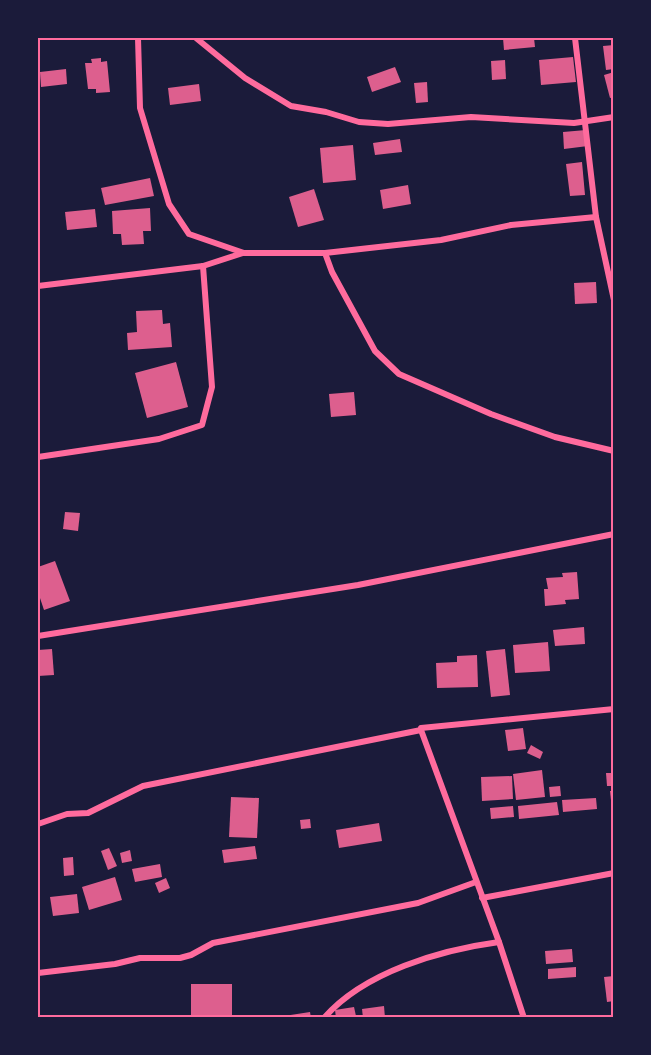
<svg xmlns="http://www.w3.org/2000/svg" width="651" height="1055" font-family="Arial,sans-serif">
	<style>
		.building { fill: #dd5f8e }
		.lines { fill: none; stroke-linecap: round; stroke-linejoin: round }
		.minor { stroke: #ff6b9d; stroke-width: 6 }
		.neatline { fill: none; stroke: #ff6b9d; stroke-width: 2 }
	</style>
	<rect width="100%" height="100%" fill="#1b1b3a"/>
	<g class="building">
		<path d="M503 38H534L535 47 504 50Z"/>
		<path d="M614 45V69L606 70 603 46Z"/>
		<path d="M573 57 576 82 541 85 539 60Z"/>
		<path d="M101 58V62L107 61 110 92 96 93V89H88L85 63H92L91 59Z"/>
		<path d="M505 60 506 79 492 80 491 61Z"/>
		<path d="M395 67 401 82 372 92 367 77Z"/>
		<path d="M66 69 67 84 41 87 40 72Z"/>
		<path d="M614 72V97L610 98 604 75Z"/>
		<path d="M427 82 428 102 416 103 414 83Z"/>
		<path d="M199 84 201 101 170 105 168 88Z"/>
		<path d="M586 130 588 146 564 149 563 132Z"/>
		<path d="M400 139 402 152 375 155 373 143Z"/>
		<path d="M353 145 356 180 323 183 320 148Z"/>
		<path d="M582 162 585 195 570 196 566 164Z"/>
		<path d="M150 178 154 196 105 205 101 188Z"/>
		<path d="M408 185 411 204 383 209 380 190Z"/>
		<path d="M314 189 324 220 298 227 289 197Z"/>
		<path d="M150 208 151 231H143L144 244 122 245 121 234H113L112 211Z"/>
		<path d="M95 209 97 227 67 230 65 212Z"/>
		<path d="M596 282 597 303 575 304 574 283Z"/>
		<path d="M162 310 163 324 170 323 172 347 128 350 127 333 137 332 136 311Z"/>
		<path d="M176 362 188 407 147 418 135 373Z"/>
		<path d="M354 392 356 415 331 417 329 394Z"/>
		<path d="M65 512 80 513 78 531 63 529Z"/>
		<path d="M55 561 70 601 44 610 38 592V567Z"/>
		<path d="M577 572 579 599 565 600 566 604 545 606 544 589H548L546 578 563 577 562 573Z"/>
		<path d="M584 627 585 644 555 646 553 630Z"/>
		<path d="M548 642 550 671 515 673 513 645Z"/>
		<path d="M52 649 54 675 38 676V650Z"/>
		<path d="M505 649 510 695 491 697 486 651Z"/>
		<path d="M477 655 478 687 437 688 436 663 457 662V656Z"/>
		<path d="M523 728 526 749 508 751 505 730Z"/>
		<path d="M531 745 543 752 540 759 527 753Z"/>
		<path d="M542 770 545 797 516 800 513 774Z"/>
		<path d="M606 773H614V786H607Z"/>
		<path d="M512 776 513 799 482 801 481 777Z"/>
		<path d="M560 786 561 796 550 797 549 787Z"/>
		<path d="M610 791H614V808L612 809Z"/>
		<path d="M231 797 259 798 257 838 229 837Z"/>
		<path d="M596 798 597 809 563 812 562 800Z"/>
		<path d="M557 802 559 815 519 819 518 806Z"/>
		<path d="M513 806 514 817 491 819 490 808Z"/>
		<path d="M310 819 311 828 301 829 300 820Z"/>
		<path d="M379 823 382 841 339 848 336 830Z"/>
		<path d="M255 846 257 859 224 863 222 850Z"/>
		<path d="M109 848 117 866 108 870 101 851Z"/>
		<path d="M130 850 132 861 122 863 120 853Z"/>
		<path d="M73 857 74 875 64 876 63 858Z"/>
		<path d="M160 864 162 877 135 882 132 869Z"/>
		<path d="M115 877 122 900 89 910 82 887Z"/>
		<path d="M166 878 170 888 159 893 155 883Z"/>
		<path d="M77 894 79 913 53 916 50 897Z"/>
		<path d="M572 949 573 962 546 964 545 951Z"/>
		<path d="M576 967V977L548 979V969Z"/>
		<path d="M614 976V1001L607 1002 604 977Z"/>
		<rect x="191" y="984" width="41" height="34"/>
		<path d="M384 1006 385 1018H363L362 1009Z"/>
		<path d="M354 1007 356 1016 336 1018 335 1010Z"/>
		<path d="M310 1012 311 1018H284V1016Z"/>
	</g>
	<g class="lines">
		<g class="minor">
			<path d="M138 38 140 108 169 204 189 234 244 253H325L441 240 511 225 596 217"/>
			<path d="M196 38 245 78 291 106 326 112 359 122 388 124 471 117 574 123 614 117"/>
			<path d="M575 38 596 217 614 300"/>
			<path d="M325 253 332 272 375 351 399 374 491 414 555 437 614 451"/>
			<path d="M38 286 203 266 243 253"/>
			<path d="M38 457 159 439 202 425 212 387 203 266"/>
			<path d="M38 636 358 585 614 534"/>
			<path d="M421 730 499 942 524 1018"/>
			<path d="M38 824 67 814 88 813 143 786 421 730V728L614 709"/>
			<path d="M482 898 614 873"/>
			<path d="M38 973 115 964 140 958H180L191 955 213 943 418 903 476 882"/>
			<path d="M324 1018C364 972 440 950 499 942"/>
		</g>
	</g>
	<rect width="651" height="1055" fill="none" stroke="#1b1b3a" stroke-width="78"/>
	<rect x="39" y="39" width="573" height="977" class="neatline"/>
</svg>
